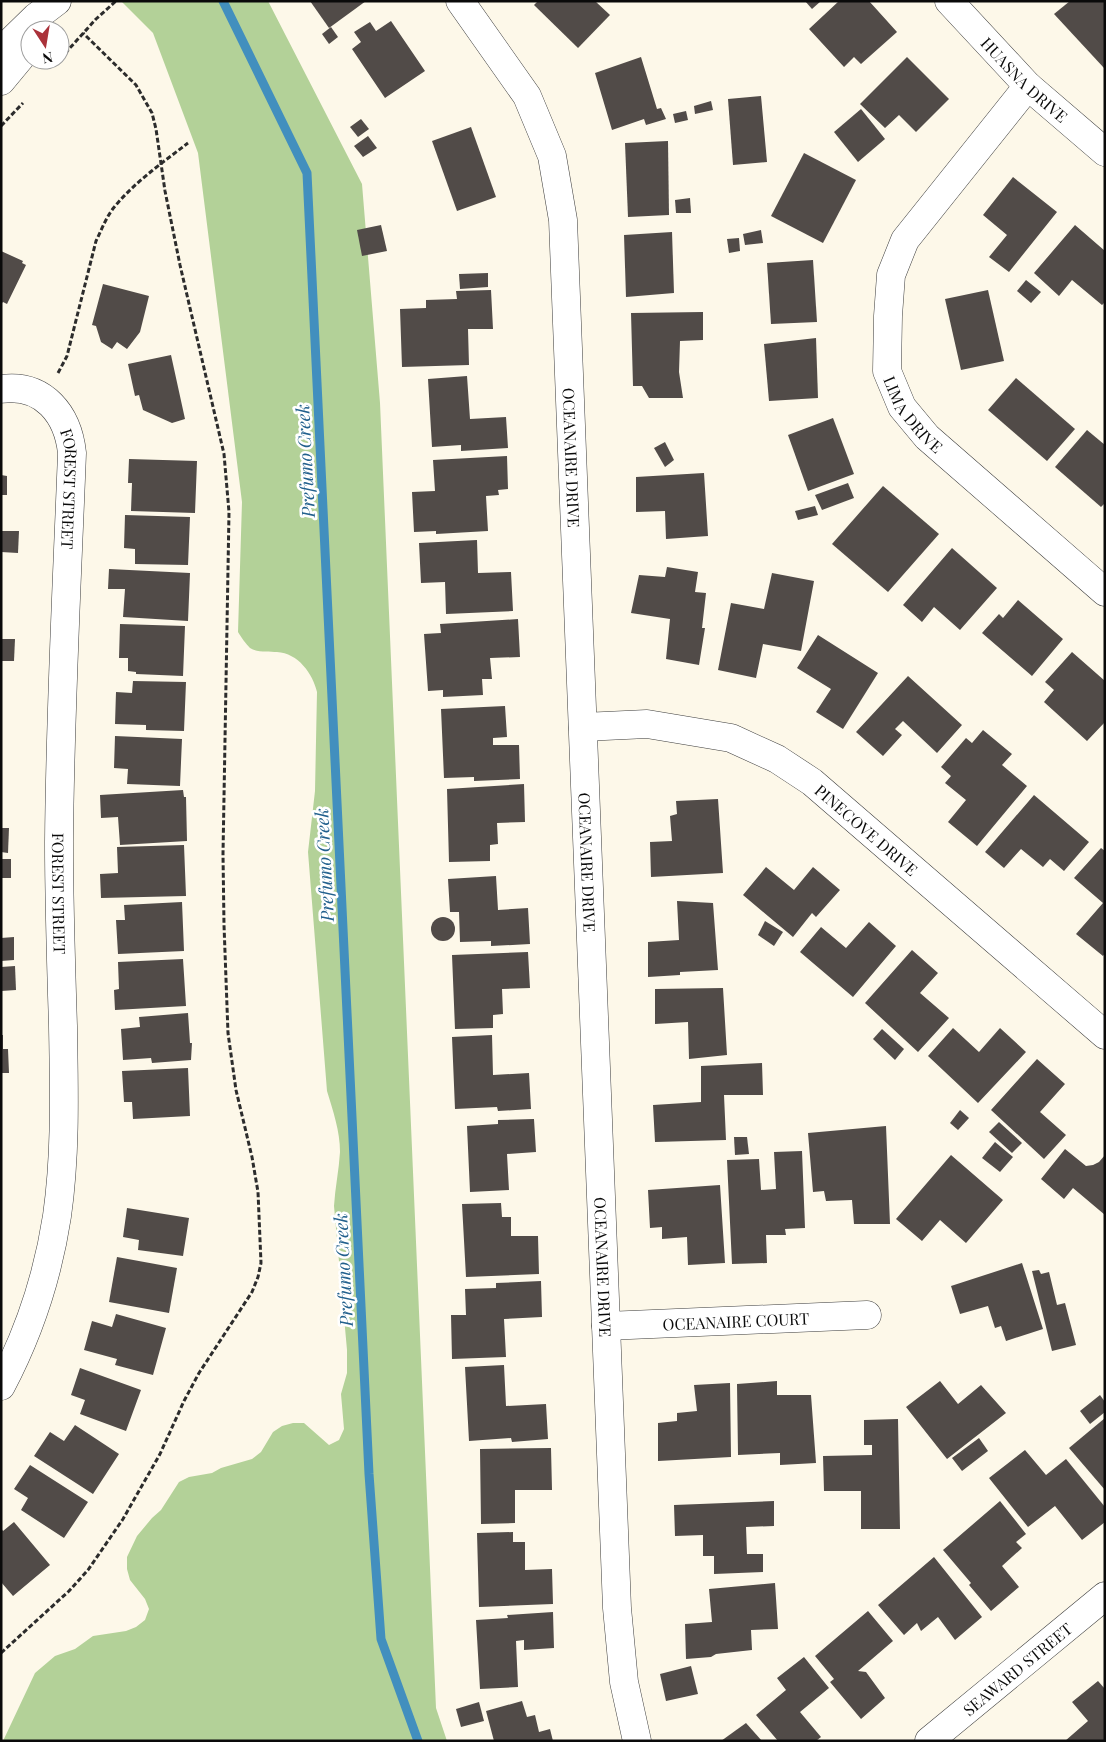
<svg xmlns="http://www.w3.org/2000/svg" width="1106" height="1742" font-family="'Playfair Display',serif">
	<style>
		.forest { fill: #b3d198 }
		.lines { fill: none; stroke-linecap: round; stroke-linejoin: round }
		.stream { stroke: #428fbe; stroke-width: 9 }
		.building { fill: #514b48 }
		.minor-casing { stroke: #3d3d3d; stroke-width: 29 }
		.path { stroke: #2c2c2c; stroke-width: 3; stroke-dasharray: 5 2.5; stroke-linecap: butt }
		.minor { stroke: #fff; stroke-width: 28 }
		.labels { text-anchor: middle; dominant-baseline: central; stroke-width: 5; stroke-linejoin: round; paint-order: stroke }
		.street-label { font-size: 16px; fill: #0a0a0a; stroke: #fff }
		.water-label { font-size: 18px; font-style: italic; fill: #22608d; stroke: #fff }
	</style>
	<rect width="100%" height="100%" fill="#fdf8e9"/>
	<path class="forest" d="M121 1H268L362 184 380 403 436 1708 447 1741H3L35 1673 55 1656 75 1649 93 1636 126 1631 136 1627 145 1620 149 1609 145 1599 130 1580 127 1569V1557L137 1536 152 1518 161 1510 179 1482 189 1477 212 1473 221 1468 252 1459 261 1452 273 1432 282 1426 293 1423H304L329 1445 339 1440 344 1429 341 1394 347 1373V1350L334 1206C335 1188 339 1170 340 1152 340 1131 333 1111 327 1091L308 852 315 791 317 692C313 674 298 653 277 652 269 651 258 653 250 648 246 644 241 637 238 632L242 502 198 153 153 33Z"/>
	<g class="lines">
		<path class="stream" d="M223 1 307 173 369 1474 381 1639 418 1741"/>
	</g>
	<g class="building">
		<path d="M310 1H366L329 28Z"/>
		<path d="M538 1H595L610 15 578 48 534 5Z"/>
		<path d="M805 1H821L812 9Z"/>
		<path d="M839 1H869L897 32 861 64 854 57 844 67 809 29Z"/>
		<path d="M1070 1H1105L1104 68 1054 14Z"/>
		<path d="M391 21 425 71 385 98 352 49 361 42 354 32 370 22 376 31Z"/>
		<path d="M331 27 338 37 329 44 322 34Z"/>
		<path d="M641 57 657 109 661 108 666 119 646 125 644 119 612 130 595 73Z"/>
		<path d="M907 57 949 99 916 132 899 115 885 128 860 104Z"/>
		<path d="M761 96 767 162 733 165 728 99Z"/>
		<path d="M711 101 713 110 695 114 694 106Z"/>
		<path d="M861 109 885 139 858 162 834 132Z"/>
		<path d="M686 111 688 120 675 123 673 114Z"/>
		<path d="M361 119 369 129 358 137 350 127Z"/>
		<path d="M471 127 496 197 457 211 432 141Z"/>
		<path d="M368 136 377 148 363 157 354 146Z"/>
		<path d="M668 141 669 215 628 217 625 143Z"/>
		<path d="M804 153 856 180 823 243 771 216Z"/>
		<path d="M1013 177 1057 212 1009 272 989 257 1007 235 983 215Z"/>
		<path d="M690 198 691 213H676L675 200Z"/>
		<path d="M381 225 387 251 362 256 357 230Z"/>
		<path d="M1075 225 1105 251V302L1102 305 1072 280 1059 296 1034 273Z"/>
		<path d="M761 230 763 243 745 245 743 234Z"/>
		<path d="M672 232 674 293 626 297 624 235Z"/>
		<path d="M739 238 740 251 729 253 727 239Z"/>
		<path d="M1 251 23 261 22 263 26 265 7 304 3 302 1 304Z"/>
		<path d="M813 260 817 322 771 324 767 263Z"/>
		<path d="M488 273V287L460 289 459 274Z"/>
		<path d="M1026 280 1041 292 1031 303 1017 291Z"/>
		<path d="M103 284 149 296 140 332 127 349 117 342 112 349 101 342 96 326 92 325Z"/>
		<path d="M491 290 493 329H468L469 365 402 367 400 309 426 308V300L457 299 456 291Z"/>
		<path d="M988 290 1004 361 961 370 945 299Z"/>
		<path d="M703 312V340L680 341 679 372 683 398H649L642 386H633L631 313Z"/>
		<path d="M816 338 818 398 769 401 764 344Z"/>
		<path d="M171 355 185 419 172 423 143 410 139 395 135 396 128 364Z"/>
		<path d="M467 376 470 419 506 417 508 448 461 451V445L432 447 428 379Z"/>
		<path d="M1016 378 1075 429 1047 461 988 410Z"/>
		<path d="M833 418 854 474 808 491 788 435Z"/>
		<path d="M1087 430 1105 445V503L1101 507 1055 467Z"/>
		<path d="M665 442 674 460 665 467 654 448Z"/>
		<path d="M507 456 508 489 498 490 499 495 486 496 488 531 436 534V531L414 532 412 492 435 491 433 460Z"/>
		<path d="M129 459 197 461 195 513 131 511 132 483H128Z"/>
		<path d="M704 473 708 536 666 539 665 511 636 512V477Z"/>
		<path d="M1 475 7 476V495H1Z"/>
		<path d="M848 483 854 498 822 510 815 495Z"/>
		<path d="M883 486 939 534 888 592 832 544Z"/>
		<path d="M815 506 818 515 798 520 795 511Z"/>
		<path d="M125 515 190 517 188 565 135 564V549L124 548Z"/>
		<path d="M1 531H19L18 553 1 552Z"/>
		<path d="M477 540 478 573 511 572 513 611 446 614 445 582 421 583 419 543Z"/>
		<path d="M952 548 997 588 960 630 934 607 922 622 903 605Z"/>
		<path d="M667 567 698 572 695 592 706 593 702 628H705L699 665 666 659 670 619 631 613 639 575 665 577Z"/>
		<path d="M109 569 190 573 188 621 123 617 125 589H108Z"/>
		<path d="M772 573 814 581 801 651 763 644 756 678 718 670 731 603 764 609Z"/>
		<path d="M1018 600 1063 639 1032 676 982 633 999 614 1003 618Z"/>
		<path d="M518 619 520 657 490 658 492 679H482L483 695 443 697V690L428 691 424 634 441 633 440 624Z"/>
		<path d="M120 624 185 626 183 676 136 674V672L128 671V658H119Z"/>
		<path d="M818 635 878 673 843 729 816 712 831 689 797 668Z"/>
		<path d="M1 639H15L14 661H1Z"/>
		<path d="M1072 652 1105 681V722L1087 741 1044 702 1054 690 1045 682Z"/>
		<path d="M908 676 962 725 937 753 903 721 895 729 902 735 883 756 856 732Z"/>
		<path d="M133 681 186 682 184 731 146 730V725L115 724 116 692 132 693Z"/>
		<path d="M505 706 507 737 493 738V745H519L520 779 474 781V777L444 778 441 709Z"/>
		<path d="M983 730 1012 754 1002 765 1027 786 977 846 948 822 966 800 945 783 951 776 941 767 966 738 972 743Z"/>
		<path d="M115 736 182 739 180 786 127 784 128 769 114 768Z"/>
		<path d="M524 784 525 822 497 823 498 844 490 845V861L449 862 447 789Z"/>
		<path d="M183 790 184 797H186L187 841 120 845 118 817 101 818 100 795Z"/>
		<path d="M1034 795 1089 842 1064 871 1050 859 1043 867 1021 849 1004 868 985 852Z"/>
		<path d="M718 799 723 873 651 877 650 842 672 841 670 816 677 814 676 801Z"/>
		<path d="M1 828H9L8 853 1 852Z"/>
		<path d="M184 845 186 896 101 898 100 874 118 873 117 847Z"/>
		<path d="M1101 848 1105 851V953L1103 956 1076 934 1103 903 1074 878Z"/>
		<rect x="1" y="859" width="10" height="19"/>
		<path d="M766 867 794 890 813 867 840 890 816 917 812 913 793 937 743 895Z"/>
		<path d="M496 876 498 910 528 908 530 944 491 946V941L460 942 459 912H450L448 879Z"/>
		<path d="M677 901 713 903 718 970 680 972V975L648 977V942L679 940Z"/>
		<path d="M182 902 184 951 118 954 116 920H125L124 905Z"/>
		<circle cx="443" cy="929" r="12"/>
		<path d="M765 921 783 932 774 946 758 935Z"/>
		<path d="M869 922 896 946 853 997 800 952 821 927 846 948Z"/>
		<path d="M14 937V960L1 961V938Z"/>
		<path d="M912 950 938 973 920 993 949 1018 918 1052 865 1003Z"/>
		<path d="M528 952 530 988 502 989 503 1014 493 1015V1028L455 1029 452 955Z"/>
		<path d="M183 959 186 1006 115 1010 114 990 119 989 118 962Z"/>
		<path d="M15 966 16 990 1 991V967Z"/>
		<path d="M723 988 727 1055 689 1059 688 1022 655 1024V989Z"/>
		<path d="M188 1013 190 1043H192L191 1060 152 1063 151 1058 123 1060 121 1029 140 1027 139 1017Z"/>
		<path d="M953 1028 979 1052 1000 1028 1026 1052 978 1103 928 1056Z"/>
		<path d="M882 1029 904 1049 895 1060 873 1039Z"/>
		<path d="M1 1035H3V1049H8L9 1073H1Z"/>
		<path d="M492 1035 493 1075 529 1073 531 1109 498 1111 497 1107 455 1109 452 1037Z"/>
		<path d="M1037 1059 1065 1084 1040 1112 1066 1135 1044 1159 991 1110Z"/>
		<path d="M762 1063 763 1095H724L726 1140 655 1142 653 1105 701 1102V1066Z"/>
		<path d="M188 1068 190 1116 133 1119 132 1102H124L122 1071Z"/>
		<path d="M960 1110 969 1118 958 1130 950 1123Z"/>
		<path d="M534 1119 536 1152 507 1154 509 1190 470 1192 467 1126 498 1124V1120Z"/>
		<path d="M999 1122 1022 1143 1012 1153 989 1132Z"/>
		<path d="M886 1126 890 1224H854L852 1200 826 1201 824 1191 813 1192 808 1133Z"/>
		<path d="M734 1137H747L749 1154 735 1155Z"/>
		<path d="M995 1142 1013 1157 1000 1172 982 1158Z"/>
		<path d="M1065 1149 1086 1166 1093 1165 1099 1162 1105 1155V1215L1073 1188 1064 1199 1041 1179Z"/>
		<path d="M802 1151 805 1228 785 1229 786 1235H766L767 1263 732 1264 727 1160 759 1159 761 1190 776 1189 774 1152Z"/>
		<path d="M951 1155 1003 1200 966 1243 940 1220 922 1241 896 1219Z"/>
		<path d="M720 1185 725 1263 688 1265 687 1237 662 1239V1227L650 1228 648 1190Z"/>
		<path d="M501 1203 502 1217H511V1236H538L539 1274 466 1277 462 1204Z"/>
		<path d="M127 1208 189 1218 183 1256 138 1250 139 1240 123 1237Z"/>
		<path d="M117 1257 177 1268 169 1313 109 1302Z"/>
		<path d="M1022 1263 1043 1329 1006 1341 1001 1326 995 1328 988 1306 960 1314 951 1286Z"/>
		<path d="M1039 1270 1041 1274 1049 1272 1057 1305 1065 1303 1076 1345 1052 1351 1032 1271Z"/>
		<path d="M541 1281 542 1317 504 1319 506 1357 452 1359 451 1315H466L465 1289 496 1288V1283Z"/>
		<path d="M116 1314 166 1328 153 1375 115 1365 117 1359 84 1350 92 1321 112 1327Z"/>
		<path d="M504 1365 506 1406 546 1404 548 1439 512 1442 511 1438 469 1441 465 1367Z"/>
		<path d="M80 1368 141 1390 126 1431 80 1414 85 1400 71 1395Z"/>
		<path d="M777 1381V1395H811L816 1463 780 1465V1453L738 1455 737 1384Z"/>
		<path d="M940 1381 958 1404 981 1385 1006 1413 947 1459 906 1407Z"/>
		<path d="M730 1383 731 1457 658 1461V1423L677 1421V1413L697 1411 694 1385Z"/>
		<path d="M1100 1395 1105 1402V1412L1090 1424 1080 1411Z"/>
		<path d="M1105 1418V1490L1069 1448Z"/>
		<path d="M898 1419 900 1529H861V1491H824L823 1456 872 1455V1445H864V1420Z"/>
		<path d="M75 1425 119 1454 93 1494 34 1456 50 1432 64 1441Z"/>
		<path d="M979 1438 988 1451 962 1471 952 1458Z"/>
		<path d="M551 1448 552 1490H515V1523L481 1524 480 1449Z"/>
		<path d="M1025 1450 1046 1475 1066 1459 1105 1507V1522L1082 1540 1055 1506 1028 1527 989 1478Z"/>
		<path d="M30 1465 88 1502 64 1538 21 1510 28 1498 14 1489Z"/>
		<path d="M774 1501V1526L746 1527 747 1554H763V1572L714 1574V1556H703V1535L675 1536 674 1505Z"/>
		<path d="M1000 1501 1026 1534 1016 1542 1022 1548 1002 1566 1019 1587 991 1611 969 1585 971 1583 943 1550Z"/>
		<path d="M14 1522 50 1565 13 1596 1 1582V1528L3 1531Z"/>
		<path d="M513 1532V1542H525V1570L552 1569 553 1604 479 1607 477 1533Z"/>
		<path d="M934 1557 982 1617 955 1640 938 1617 921 1631 917 1623 904 1635 878 1605Z"/>
		<path d="M775 1583 778 1629 751 1630 752 1650 716 1654 711 1657 686 1659 685 1624 712 1622 709 1589Z"/>
		<path d="M868 1611 893 1641 858 1671 866 1672 885 1698 861 1719 830 1682 834 1679 815 1656Z"/>
		<path d="M553 1612 554 1648 524 1650V1640L516 1641 518 1687 480 1689 476 1620 508 1618 507 1615Z"/>
		<path d="M804 1657 829 1688 800 1712 821 1737 816 1741H778L756 1715 786 1690 777 1678Z"/>
		<path d="M691 1666 698 1694 666 1701 660 1674Z"/>
		<path d="M1098 1681 1105 1689V1741H1065L1088 1721 1072 1702Z"/>
		<path d="M522 1701 527 1717 535 1715 539 1732 550 1729 553 1741H494L486 1711Z"/>
		<path d="M479 1702 484 1721 461 1727 456 1709Z"/>
		<path d="M746 1723 762 1741H721Z"/>
	</g>
	<g class="lines">
		<g class="minor-casing">
			<g id="minor">
				<path id="s1" d="M460 1 527 96 552 156 563 220 617 1608 624 1682 637 1741"/>
				<path id="s2" d="M949 1 1028 86 1105 152"/>
				<path d="M1 51 36 17 57 1"/>
				<path d="M1 81 30 46"/>
				<path id="s3" d="M1028 86 905 240 891 275 888 316 887 371 902 407 927 437 1105 592"/>
				<path id="s4" d="M1 389C44 383 68 415 72 453 67 582 60 712 59 842 59 903 61 965 63 1026 64 1089 66 1153 57 1216 48 1275 29 1333 1 1386"/>
				<path id="s5" d="M583 727 647 724 731 738 777 759 812 782 1105 1035"/>
				<path id="s6" d="M606 1326 867 1315"/>
				<path id="s7" d="M929 1741 1105 1596"/>
			</g>
		</g>
		<g class="path">
			<path d="M60 59 96 19 116 1"/>
			<path d="M1 126 23 103"/>
			<path d="M58 373 67 356 96 241C101 231 105 220 112 210 132 184 162 163 188 143"/>
			<path d="M1 1653 69 1591 88 1570 123 1519 160 1454 184 1401 199 1373 252 1292 258 1277 261 1263 258 1192 252 1157 236 1090 228 1033 224 925 223 854 229 512 224 454 180 265 165 191 156 129 152 113 136 85 83 33"/>
		</g>
		<use href="#minor" class="minor"/>
	</g>
	<g class="labels">
		<g class="street-label">
			<text stroke="none"><textPath href="#s2" startOffset="109">HUASNA DRIVE</textPath></text>
			<text stroke="none"><textPath href="#s3" startOffset="382">LIMA DRIVE</textPath></text>
			<text stroke="none"><textPath href="#s1" startOffset="484">OCEANAIRE DRIVE</textPath></text>
			<text stroke="none"><textPath href="#s4" startOffset="144">FOREST STREET</textPath></text>
			<text stroke="none"><textPath href="#s5" startOffset="314">PINECOVE DRIVE</textPath></text>
			<text stroke="none"><textPath href="#s1" startOffset="889">OCEANAIRE DRIVE</textPath></text>
			<text stroke="none"><textPath href="#s4" startOffset="549">FOREST STREET</textPath></text>
			<text stroke="none"><textPath href="#s1" startOffset="1294">OCEANAIRE DRIVE</textPath></text>
			<text stroke="none"><textPath href="#s6" startOffset="130">OCEANAIRE COURT</textPath></text>
			<text stroke="none"><textPath href="#s7" startOffset="114">SEAWARD STREET</textPath></text>
		</g>
		<g class="water-label">
			<text transform="translate(305 461) rotate(-93)">Prefumo Creek</text>
			<text transform="translate(324 865) rotate(-93)">Prefumo Creek</text>
			<text transform="translate(343 1270) rotate(-93)">Prefumo Creek</text>
		</g>
	</g>
	<rect width="1106" height="1742" fill="none" stroke="#0a0a0a" stroke-width="5"/>
	<g transform="translate(45 45) rotate(168)"><circle r="24" fill="#ffffff" stroke="#9d9d9d"/>
	<path d="M0-4L9 19L0 12L-9 19Z" fill="#aa323a"/>
	<text y="-8" font-size="14" font-weight="bold" text-anchor="middle" fill="#0a0a0a">N</text>
	</g>
</svg>
